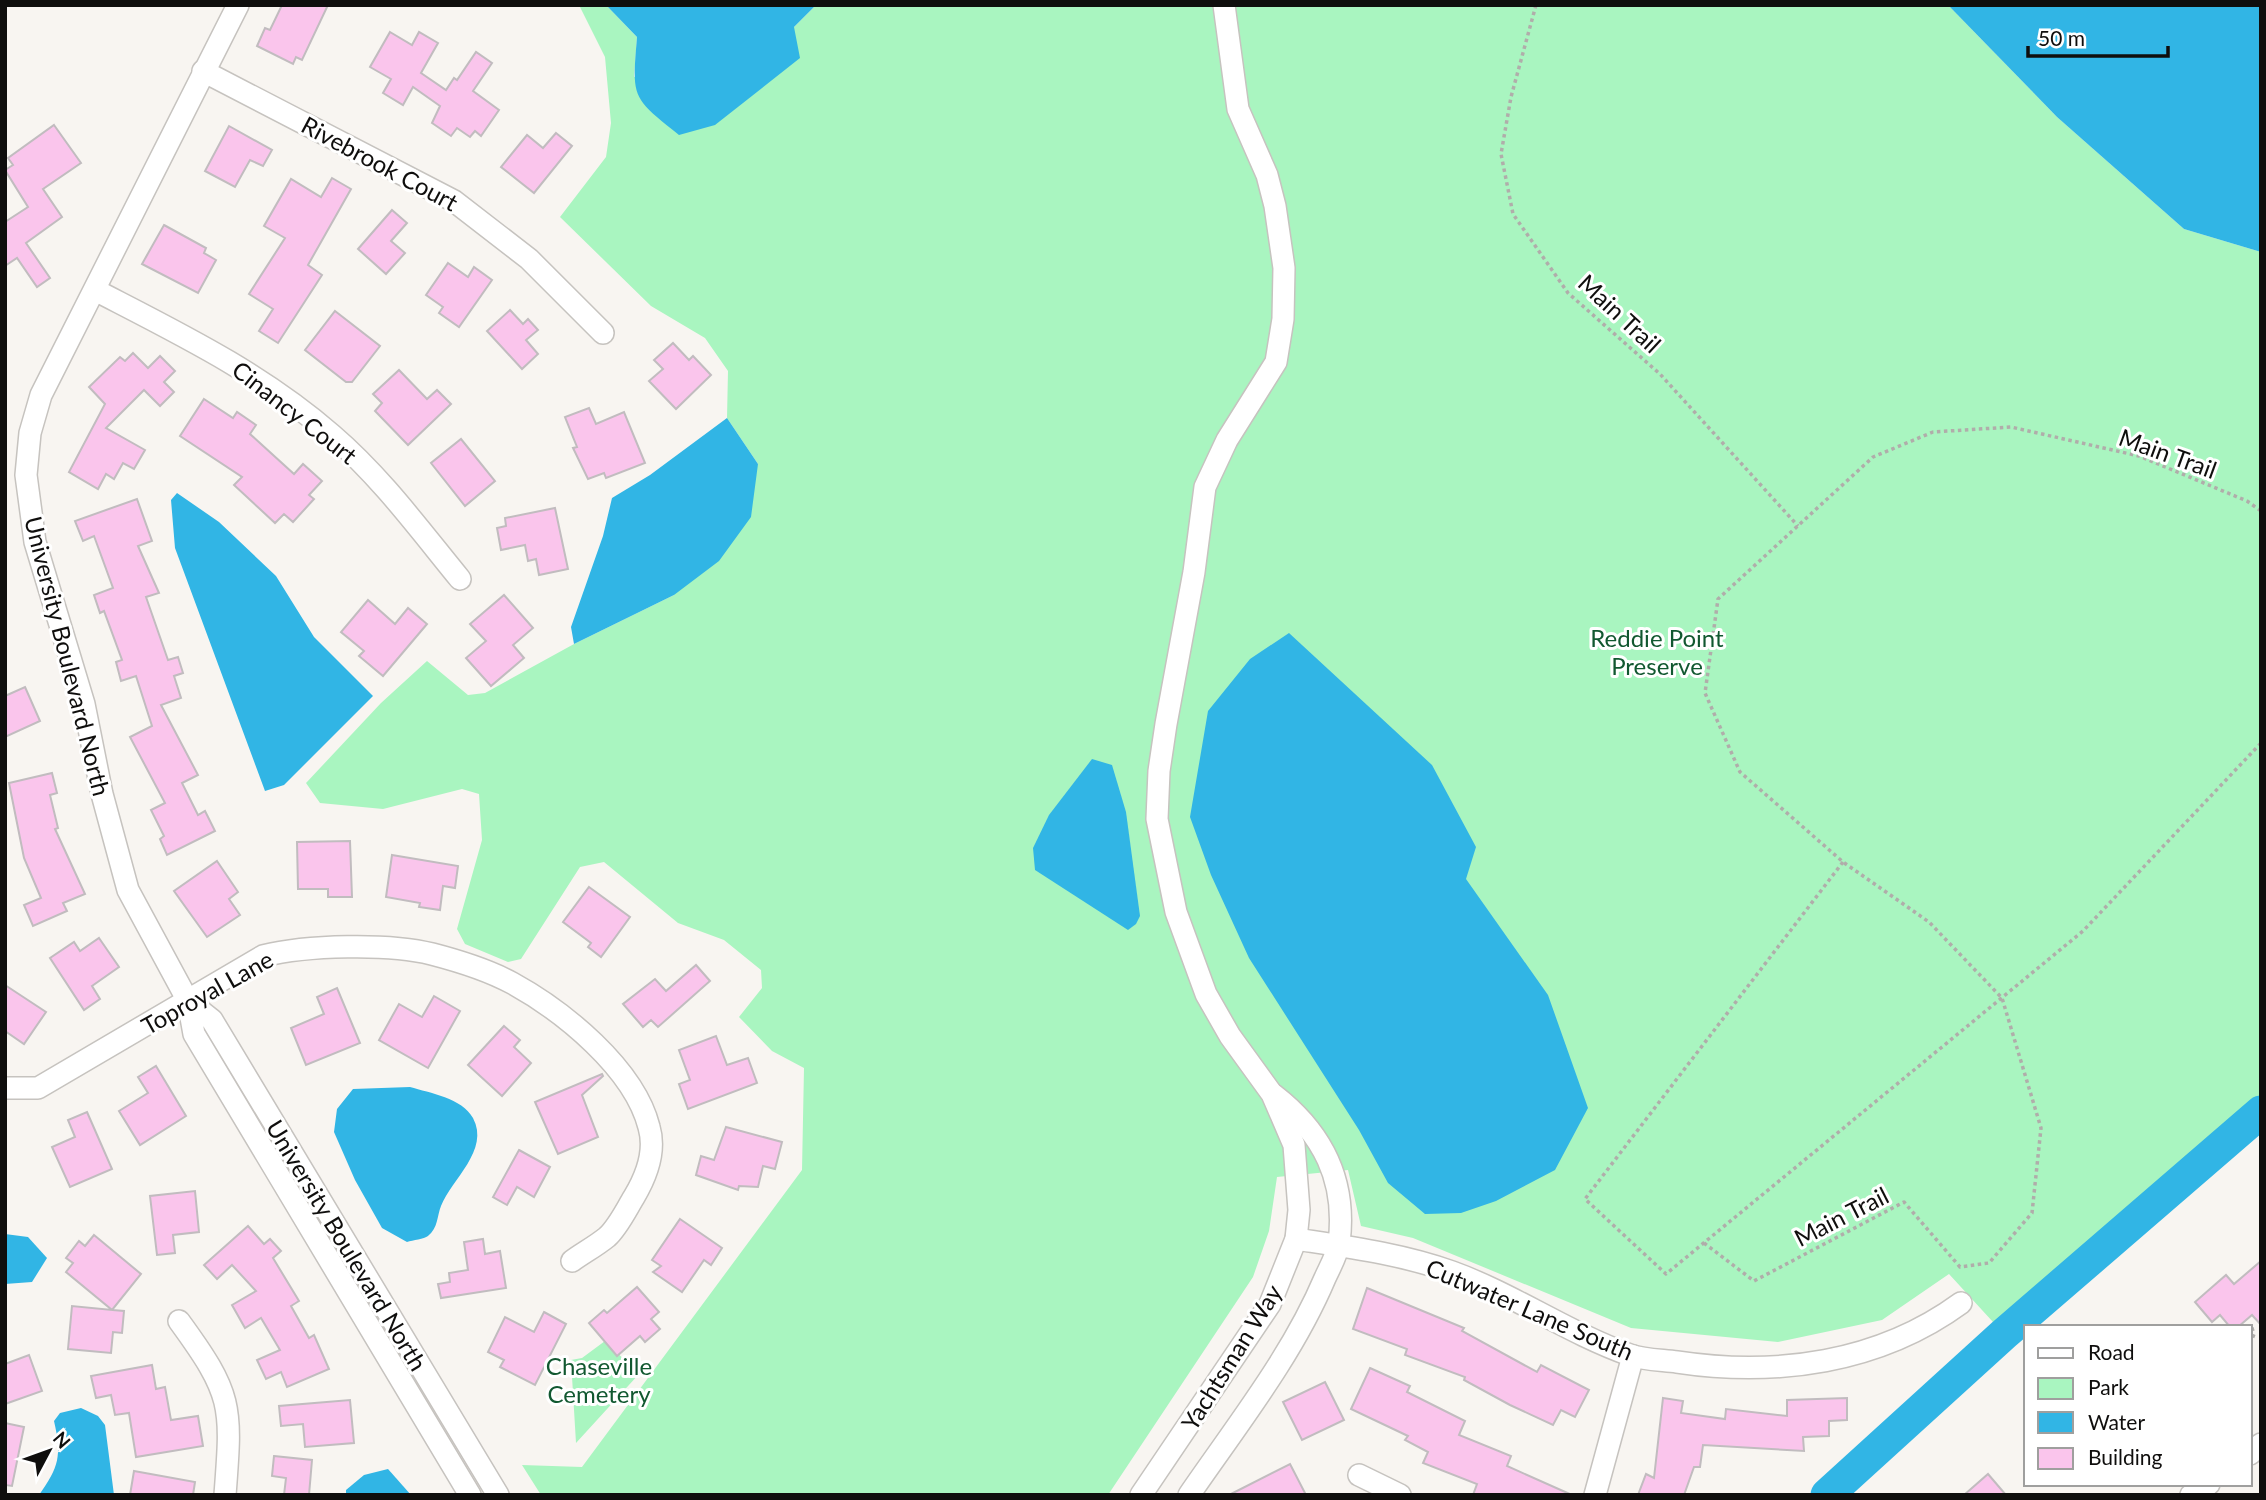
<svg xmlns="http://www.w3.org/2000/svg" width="2266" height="1500" font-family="Lato,sans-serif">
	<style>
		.green { fill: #a9f5c0 }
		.water { fill: #31b5e5 }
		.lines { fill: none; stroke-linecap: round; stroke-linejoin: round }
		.river { stroke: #31b5e5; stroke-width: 33 }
		.building { fill: #fac5ec; stroke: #c1bcbf; stroke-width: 2 }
		.minor-casing { stroke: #c6c3bf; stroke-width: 24 }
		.path { stroke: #b0adaa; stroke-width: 3.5; stroke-dasharray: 3.5 3.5; stroke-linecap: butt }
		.minor { stroke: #fff; stroke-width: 21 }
		.labels { text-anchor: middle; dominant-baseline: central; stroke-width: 6; stroke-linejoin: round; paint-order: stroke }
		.street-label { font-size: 24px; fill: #0f0e0d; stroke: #fff }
		.park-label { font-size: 24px; fill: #115830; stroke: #fff }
	</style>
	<rect width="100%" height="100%" fill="#f8f5f1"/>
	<g class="green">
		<path d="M579 5H606L637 37 634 77 794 27 816 5H1948L2057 117 2184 229 2261 252V1112L2004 1334 1949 1274 1882 1320 1778 1342 1631 1328 1413 1238 1361 1226 1348 1170 1277 1177 1269 1231 1253 1277 1108 1495H541L522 1465 582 1467 802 1170 804 1068 772 1051 739 1017 762 988 761 970 724 940 678 923 604 862 580 867 521 959 508 962 465 944 457 929 482 840 479 794 462 789 383 809 320 803 306 783 381 703 427 661 468 695 485 693 574 644 674 595 758 464 727 418 728 371 705 338 651 306 560 217 606 157 611 123 605 57Z"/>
		<path d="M605 1341 639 1374 576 1443 571 1360 582 1358Z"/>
	</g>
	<g class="water">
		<path d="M606 5H816L794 27 800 58 715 125 679 135C631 97 632 98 637 37Z"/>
		<path d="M1948 5H2261V252L2184 229 2057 117Z"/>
		<path d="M727 418 758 464 751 517 719 561 674 595 574 644 571 627 603 536 612 498 650 475Z"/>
		<path d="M177 493 219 522 276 576 314 637 373 696 284 785 265 791 175 548 171 500Z"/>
		<path d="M1289 633 1432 765 1476 847 1466 879 1548 995 1588 1108 1555 1170 1496 1201 1461 1213 1425 1214 1388 1183 1359 1130 1249 958 1211 875 1190 817 1208 711 1250 659Z"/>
		<path d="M1092 759 1112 765 1126 812 1140 916 1136 924 1128 930 1035 870 1033 848 1049 815Z"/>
		<path d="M410 1087C430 1093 462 1098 473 1118 490 1150 452 1179 441 1206 437 1216 438 1228 428 1236 424 1239 413 1240 407 1242L382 1228 355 1180 334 1132 337 1109 353 1089Z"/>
		<path d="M5 1234 28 1237 47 1258 32 1282 5 1284Z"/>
		<path d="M81 1408 98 1416 105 1425 114 1495H39C59 1467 62 1456 54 1421L60 1413Z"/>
		<path d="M388 1469 411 1495H346V1490L364 1475Z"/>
	</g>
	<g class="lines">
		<path class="river" d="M1827 1495 2004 1334 2261 1112"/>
	</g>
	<g class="building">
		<path d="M282 5H328L302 60 296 57 293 64 257 46 265 28 270 30Z"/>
		<path d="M390 32 412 45 419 32 438 43 421 73 446 90 454 78 457 80 476 52 492 63 473 91 499 110 481 136 475 131 470 137 457 128 451 136 432 123 440 106 413 87 403 105 383 93 391 79 370 67Z"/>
		<path d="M54 125 81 163 43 189 62 217 26 243 50 278 37 287 17 258 5 266V222L28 207 5 170 13 165 8 158Z"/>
		<path d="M229 126 272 150 263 166 250 160 235 187 205 171Z"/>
		<path d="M556 133 572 146 534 193 501 167 527 135 543 148Z"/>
		<path d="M332 178 351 189 308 265 322 275 278 343 259 331 273 309 249 294 285 238 264 226 291 179 321 197Z"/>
		<path d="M392 210 407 223 391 241 405 253 386 274 358 249Z"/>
		<path d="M164 225 206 248 204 253 216 260 198 293 142 264Z"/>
		<path d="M448 263 468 277 474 267 492 280 459 327 439 313 443 307 426 295Z"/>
		<path d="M510 310 523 324 528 319 538 330 526 340 538 354 522 369 487 331Z"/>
		<path d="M335 311 380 346 352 382H346L305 350Z"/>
		<path d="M673 343 689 360 693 356 711 375 676 409 649 381 663 369 654 360Z"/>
		<path d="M133 353 148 368 160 356 175 371 164 382 174 392 160 406 144 390 106 428 145 450 134 469 123 463 114 479 106 474 98 489 69 472 105 404 89 387 120 357 125 361Z"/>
		<path d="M399 370 427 399 437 390 451 404 408 445 375 411 382 403 373 394Z"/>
		<path d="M204 399 233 418 237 412 256 425 250 434 294 474 303 464 322 481 309 495 314 499 293 522 284 514 275 523 234 485 242 477 180 436Z"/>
		<path d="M589 408 596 424 624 412 645 463 606 478 604 473 588 479 573 448 577 447 565 417Z"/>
		<path d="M461 439 495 481 465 506 431 463Z"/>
		<path d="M137 499 152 541 138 546 159 593 146 597 168 660 178 657 183 673 174 676 181 698 161 705 198 775 182 783 198 815 205 811 215 831 167 855 160 839 164 836 151 810 165 803 130 737 152 726 136 676 121 681 116 662 122 660 104 611 100 613 94 595 113 588 94 536 83 541 75 521Z"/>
		<path d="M555 508 568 569 539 575 536 559 528 561 525 545 501 550 497 528 506 526 505 518Z"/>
		<path d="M504 595 533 628 513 645 524 658 491 686 466 658 486 641 470 624Z"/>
		<path d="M368 600 395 624 408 608 427 624 383 676 359 656 364 651 341 632Z"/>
		<path d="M25 687 40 721 5 737V696Z"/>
		<path d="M52 773 57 793 50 795 58 828 55 829 85 894 63 903 67 911 33 926 24 905 41 898 24 858 9 783Z"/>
		<path d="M350 841 352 897H328V889H298L297 842Z"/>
		<path d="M392 855 458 866 455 888 443 886 440 910 419 907 420 903 386 897Z"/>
		<path d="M217 861 238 892 229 899 240 915 207 937 174 891Z"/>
		<path d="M589 887 630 917 601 957 588 947 591 943 563 922Z"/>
		<path d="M99 938 119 967 92 986 100 999 84 1010 50 958 74 942 80 951Z"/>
		<path d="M696 965 710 981 658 1027 651 1020 643 1027 623 1004 655 979 666 991Z"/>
		<path d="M5 985 46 1012 24 1044 5 1031Z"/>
		<path d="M337 988 360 1043 306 1065 291 1028 324 1014 317 997Z"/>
		<path d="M434 996 460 1011 428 1068 379 1040 399 1004 422 1017Z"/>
		<path d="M504 1026 520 1040 514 1047 531 1063 502 1096 468 1065Z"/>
		<path d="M716 1036 727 1065 748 1058 757 1083 688 1109 679 1084 690 1080 679 1050Z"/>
		<path d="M156 1066 186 1116 140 1145 119 1111 148 1093 138 1077Z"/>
		<path d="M602 1074 603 1076 582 1095 598 1137 558 1154 535 1102Z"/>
		<path d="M87 1112 112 1169 70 1187 52 1147 75 1137 68 1120Z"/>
		<path d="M726 1127 782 1142 775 1169 763 1166 758 1187 739 1186 738 1190 696 1175 701 1156 714 1160Z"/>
		<path d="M519 1150 550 1167 534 1197 517 1187 507 1205 493 1197Z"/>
		<path d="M195 1191 199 1232 173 1235 175 1253 157 1255 150 1196Z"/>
		<path d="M680 1219 722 1248 711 1265 704 1260 682 1292 653 1272 661 1266 652 1260Z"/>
		<path d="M248 1226 264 1244 270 1239 281 1251 273 1258 299 1301 291 1306 309 1338 314 1335 329 1369 287 1387 281 1372 266 1379 257 1360 280 1350 261 1318 245 1328 232 1305 256 1291 232 1265 217 1279 204 1265Z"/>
		<path d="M94 1235 141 1274 112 1310 124 1311 122 1333 113 1332 111 1353 68 1349 72 1306 112 1310 66 1272 73 1263 66 1258 79 1241 85 1246Z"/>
		<path d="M483 1239 485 1254 500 1251 506 1288 441 1298 438 1284 450 1282 449 1273 468 1270 464 1242Z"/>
		<path d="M2261 1261V1325L2252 1315 2238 1327H2230L2220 1315 2212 1322 2195 1302 2226 1275 2234 1284Z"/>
		<path d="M637 1287 659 1312 651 1319 660 1329 645 1342 640 1336 617 1356 589 1323 604 1310 607 1313Z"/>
		<path d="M1367 1288 1464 1328 1462 1331 1537 1372 1541 1365 1589 1390 1575 1417 1561 1410 1553 1425 1510 1405 1464 1380 1465 1377 1405 1355 1407 1349 1353 1329Z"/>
		<path d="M544 1312 566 1324 535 1385 500 1367 504 1360 488 1352 505 1317 534 1332Z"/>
		<path d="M29 1355 42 1391 5 1404V1364Z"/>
		<path d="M152 1365 156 1389 165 1387 171 1420 198 1416 203 1446 136 1457 129 1413 115 1415 111 1395 96 1398 91 1376Z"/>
		<path d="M1370 1368 1410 1386 1407 1392 1465 1421 1459 1435 1511 1456 1507 1466 1572 1495H1473L1477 1484 1423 1463 1428 1452 1405 1440 1408 1436 1351 1409Z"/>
		<path d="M1325 1382 1344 1420 1302 1440 1283 1402Z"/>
		<path d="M1663 1398 1683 1401 1681 1413 1725 1419 1726 1409 1787 1416V1400L1847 1398V1420L1829 1421V1436L1803 1437 1804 1451 1703 1445 1700 1467H1694L1684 1495H1638L1646 1474 1654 1478Z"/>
		<path d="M350 1400 354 1443 305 1447 303 1424 281 1426 279 1406Z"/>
		<path d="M5 1423 24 1427 12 1486 5 1485Z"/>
		<path d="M274 1456 312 1460 309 1495H284L286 1478 272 1476Z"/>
		<path d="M1290 1464 1306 1495H1229Z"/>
		<path d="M134 1471 195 1482 193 1495H130Z"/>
		<path d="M1988 1474 2006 1495H1964Z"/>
	</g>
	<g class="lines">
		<g class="minor-casing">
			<g id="minor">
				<path d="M238 5 41 395 30 433 26 475 35 542 84 704 102 794 128 890 188 1001 194 1034 470 1495"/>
				<path d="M203 71 454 201 529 259 603 333"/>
				<path d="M95 290C178 333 261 373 332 435 381 477 419 529 460 579"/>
				<path d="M188 1001 212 1020 498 1495"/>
				<path d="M5 1088H38L263 956C306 945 389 943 432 954 459 961 488 970 512 983 563 1011 634 1068 649 1127 656 1151 646 1177 634 1197 626 1210 618 1227 607 1237 596 1246 583 1253 572 1261"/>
				<path d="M1296 1239C1348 1247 1402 1254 1452 1272 1513 1294 1568 1333 1630 1355 1644 1360 1662 1360 1677 1362 1776 1377 1879 1363 1961 1303"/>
				<path d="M179 1321C233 1395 232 1405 225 1495"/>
				<path d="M2250 1454 2261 1444"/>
				<path d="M1359 1475 1400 1495"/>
				<path d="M1141 1495 1270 1304 1296 1239 1299 1210 1294 1145 1272 1094 1230 1036 1206 994 1176 912 1157 819 1159 771 1166 724 1194 572 1205 487 1227 440 1276 362 1283 319 1284 268 1275 206 1267 175 1238 109 1224 5"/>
				<path d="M1189 1495C1237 1425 1292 1356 1325 1278 1330 1267 1337 1255 1339 1243 1347 1180 1323 1133 1274 1095"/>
				<path d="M1595 1495 1633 1356"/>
				<path d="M2191 1495 2209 1484"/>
			</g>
		</g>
		<g class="path">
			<path d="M1536 5 1511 97 1501 154 1513 214 1568 293 1660 374 1798 526"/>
			<path d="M1843 862 1585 1199 1666 1274 2083 931 2261 743"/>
			<path d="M1704 1243 1754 1281 1904 1202 1960 1267 1989 1263 2032 1213 2041 1128 2002 998 1929 922 1843 862 1740 772 1705 693 1718 599 1873 457 1933 432 2011 427 2139 456 2247 501 2261 511"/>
			<path d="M2250 1344 2254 1334 2251 1325"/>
		</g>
		<use href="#minor" class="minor"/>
	</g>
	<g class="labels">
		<g class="street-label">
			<text transform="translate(380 163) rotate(28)">Rivebrook Court</text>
			<text transform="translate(1620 313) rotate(43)">Main Trail</text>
			<text transform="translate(295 412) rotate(38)">Cinancy Court</text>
			<text transform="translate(2168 453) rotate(20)">Main Trail</text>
			<text transform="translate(68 656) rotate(76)">University Boulevard North</text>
			<text transform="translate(207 992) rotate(-29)">Toproyal Lane</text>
			<text transform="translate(1841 1216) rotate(-27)">Main Trail</text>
			<text transform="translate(347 1245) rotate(59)">University Boulevard North</text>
			<text transform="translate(1530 1309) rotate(23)">Cutwater Lane South</text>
			<text transform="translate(1231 1357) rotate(-58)">Yachtsman Way</text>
		</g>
		<g class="park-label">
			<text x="1657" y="637">Reddie Point<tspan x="1657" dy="28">Preserve</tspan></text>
			<text x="599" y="1365">Chaseville<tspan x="599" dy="28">Cemetery</tspan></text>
		</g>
	</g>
	<rect width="2266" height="1500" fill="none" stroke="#0f0e0d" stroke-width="14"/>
	<rect x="2024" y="1325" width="228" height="161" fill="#ffffff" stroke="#9f9f9e" stroke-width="2"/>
	<rect x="2038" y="1348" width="35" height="10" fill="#ffffff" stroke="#9f9f9e" stroke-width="2"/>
	<text x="2088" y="1360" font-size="21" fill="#0f0e0d">Road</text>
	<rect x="2038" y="1378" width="35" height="21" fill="#a9f5c0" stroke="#9f9f9e" stroke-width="2"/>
	<text x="2088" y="1395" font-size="21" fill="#0f0e0d">Park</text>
	<rect x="2038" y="1412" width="35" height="21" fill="#31b5e5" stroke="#9f9f9e" stroke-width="2"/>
	<text x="2088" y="1430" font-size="21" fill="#0f0e0d">Water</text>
	<rect x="2038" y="1448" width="35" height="21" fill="#fac5ec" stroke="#9f9f9e" stroke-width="2"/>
	<text x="2088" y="1465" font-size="21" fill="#0f0e0d">Building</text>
	<g transform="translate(49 1451) rotate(49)" stroke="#ffffff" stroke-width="5" paint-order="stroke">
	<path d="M0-5L12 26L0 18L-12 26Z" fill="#0f0e0d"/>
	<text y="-10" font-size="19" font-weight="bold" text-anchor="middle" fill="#0f0e0d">N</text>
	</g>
	<path d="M2028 46v10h140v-10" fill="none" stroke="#0f0e0d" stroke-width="3.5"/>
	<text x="2038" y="46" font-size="21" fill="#0f0e0d" stroke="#ffffff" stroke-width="5" paint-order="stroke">50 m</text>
</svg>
